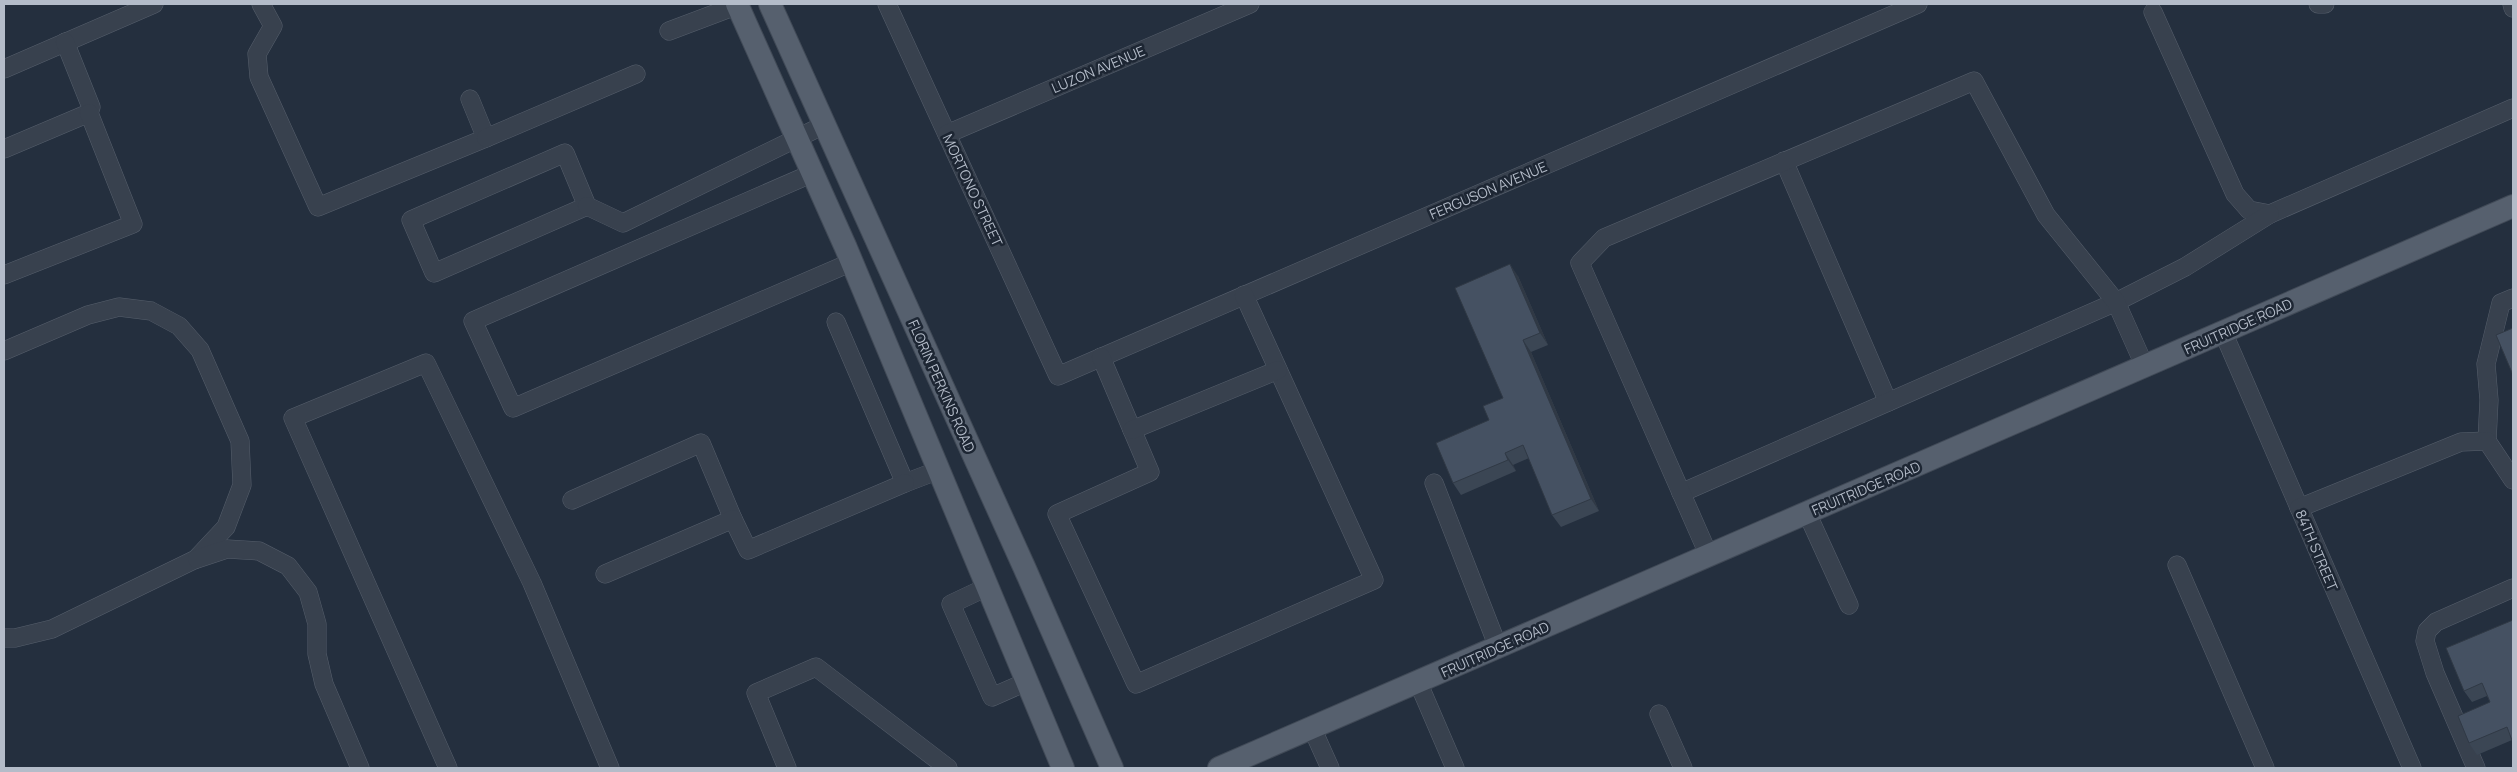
<svg xmlns="http://www.w3.org/2000/svg" width="2517" height="772" font-family="Manrope,sans-serif">
	<style>
		.lines { fill: none; stroke-linecap: round; stroke-linejoin: round }
		.minor-casing { stroke: #565f6c; stroke-width: 19 }
		.major-casing { stroke: #414a57; stroke-width: 24 }
		.minor { stroke: #38414e; stroke-width: 18 }
		.major { stroke: #56606e; stroke-width: 22 }
		.wall { fill: #3b4654 }
		.shaded-wall { fill: #303945 }
		.building { fill: #455162; stroke: #303945 }
		.labels { text-anchor: middle; dominant-baseline: central; stroke-width: 5; stroke-linejoin: round; paint-order: stroke }
		.street-label { font-size: 14px; fill: #b4bcc9; stroke: #1d2633 }
	</style>
	<rect width="100%" height="100%" fill="#242f3e"/>
	<g class="lines">
		<g class="minor-casing">
			<g id="minor">
				<path d="M261 4 273 26 257 54 259 77 318 207 486 138 470 99"/>
				<path d="M887 4 1058 376 1918 4"/>
				<path d="M2318 4H2325"/>
				<path d="M2512 4 2513 8"/>
				<path d="M2153 12 2235 194 2249 210 2270 214 2513 108"/>
				<path d="M669 31 738 5"/>
				<path d="M4 69 154 4"/>
				<path d="M947 134 1250 4"/>
				<path d="M486 138 636 74"/>
				<path d="M4 149 89 113 91 107 65 42"/>
				<path d="M565 153 587 206 434 273 411 220Z"/>
				<path d="M1784 161 1888 402"/>
				<path d="M813 173 473 321 513 408 852 262"/>
				<path d="M587 206 623 223 824 125"/>
				<path d="M4 275 133 224 89 113"/>
				<path d="M836 322 905 483 939 470"/>
				<path d="M2223 332 2412 768"/>
				<path d="M4 351 88 315 119 307 151 311 179 326 200 350 240 441 242 485 226 527 196 559 52 629 15 638H4"/>
				<path d="M1101 357 1150 472 1057 514 1136 684 1374 580 1244 295"/>
				<path d="M1132 430 1278 370"/>
				<path d="M2487 441 2489 400 2486 364 2501 303 2513 298"/>
				<path d="M1434 483 1498 647"/>
				<path d="M1681 493 2116 302 2185 267 2270 214"/>
				<path d="M572 500 701 443 733 519"/>
				<path d="M2299 508 2461 442 2487 441 2513 480"/>
				<path d="M1807 513 1849 605"/>
				<path d="M1709 556 1580 263 1604 238 1974 81 2046 215 2116 302 2145 367"/>
				<path d="M197 559 227 549 259 551 288 566 308 592 317 624V654L324 684 360 768"/>
				<path d="M2177 565 2265 768"/>
				<path d="M605 574 733 519 748 550 905 483"/>
				<path d="M987 587 951 604 992 697 1026 682"/>
				<path d="M1418 682 1455 768"/>
				<path d="M1659 714 1683 768"/>
				<path d="M1312 728 1330 768"/>
				<path d="M448 768 293 418 426 363 532 583 610 768"/>
				<path d="M787 768 756 693 816 667 948 768"/>
				<path d="M2476 768 2435 673 2425 641 2427 631 2436 622 2513 588"/>
			</g>
		</g>
		<g class="major-casing">
			<g id="major">
				<path d="M737 4 846 248 1063 768"/>
				<path d="M770 4 1025 569 1112 768"/>
				<path d="M1219 768 2513 206"/>
			</g>
		</g>
		<use href="#minor" class="minor"/>
		<use href="#major" class="major"/>
	</g>
	<g class="wall">
		<path d="M1518 276 1548 345 1531 352 1599 511 1561 527 1552 515 1529 458 1513 465 1516 471 1461 495 1453 483 1489 420 1503 398Z"/>
		<path d="M2513 620 2512 740 2477 755 2469 743 2490 702 2487 696 2472 702 2464 691Z"/>
	</g>
	<g class="shaded-wall">
		<path d="M1510 264 1518 276 1548 345 1540 333Z"/>
		<path d="M1523 340 1531 352 1599 511 1591 499Z"/>
		<path d="M1505 453 1513 465 1516 471 1508 460Z"/>
	</g>
	<g class="building">
		<path d="M1510 264 1540 333 1523 340 1591 499 1552 515 1523 445 1505 453 1508 460 1453 483 1436 443 1489 420 1483 406 1503 398 1455 288Z"/>
		<path d="M2513 328V375L2496 335Z"/>
		<path d="M2513 620V743L2507 727 2469 743 2458 716 2490 702 2482 683 2464 691 2446 648Z"/>
	</g>
	<g class="labels">
		<g class="street-label">
			<text transform="translate(1098 69) rotate(-23)">LUZON AVENUE</text>
			<text transform="translate(973 190) rotate(65)">MORTONO STREET</text>
			<text transform="translate(1488 190) rotate(-23)">FERGUSON AVENUE</text>
			<text transform="translate(2238 326) rotate(-24)">FRUITRIDGE ROAD</text>
			<text transform="translate(942 386) rotate(66)">FLORIN PERKINS ROAD</text>
			<text transform="translate(1866 488) rotate(-23)">FRUITRIDGE ROAD</text>
			<text transform="translate(2317 550) rotate(67)">84TH STREET</text>
			<text transform="translate(1495 649) rotate(-24)">FRUITRIDGE ROAD</text>
		</g>
	</g>
	<rect width="2517" height="772" fill="none" stroke="#b4bcc9" stroke-width="10"/>
</svg>
